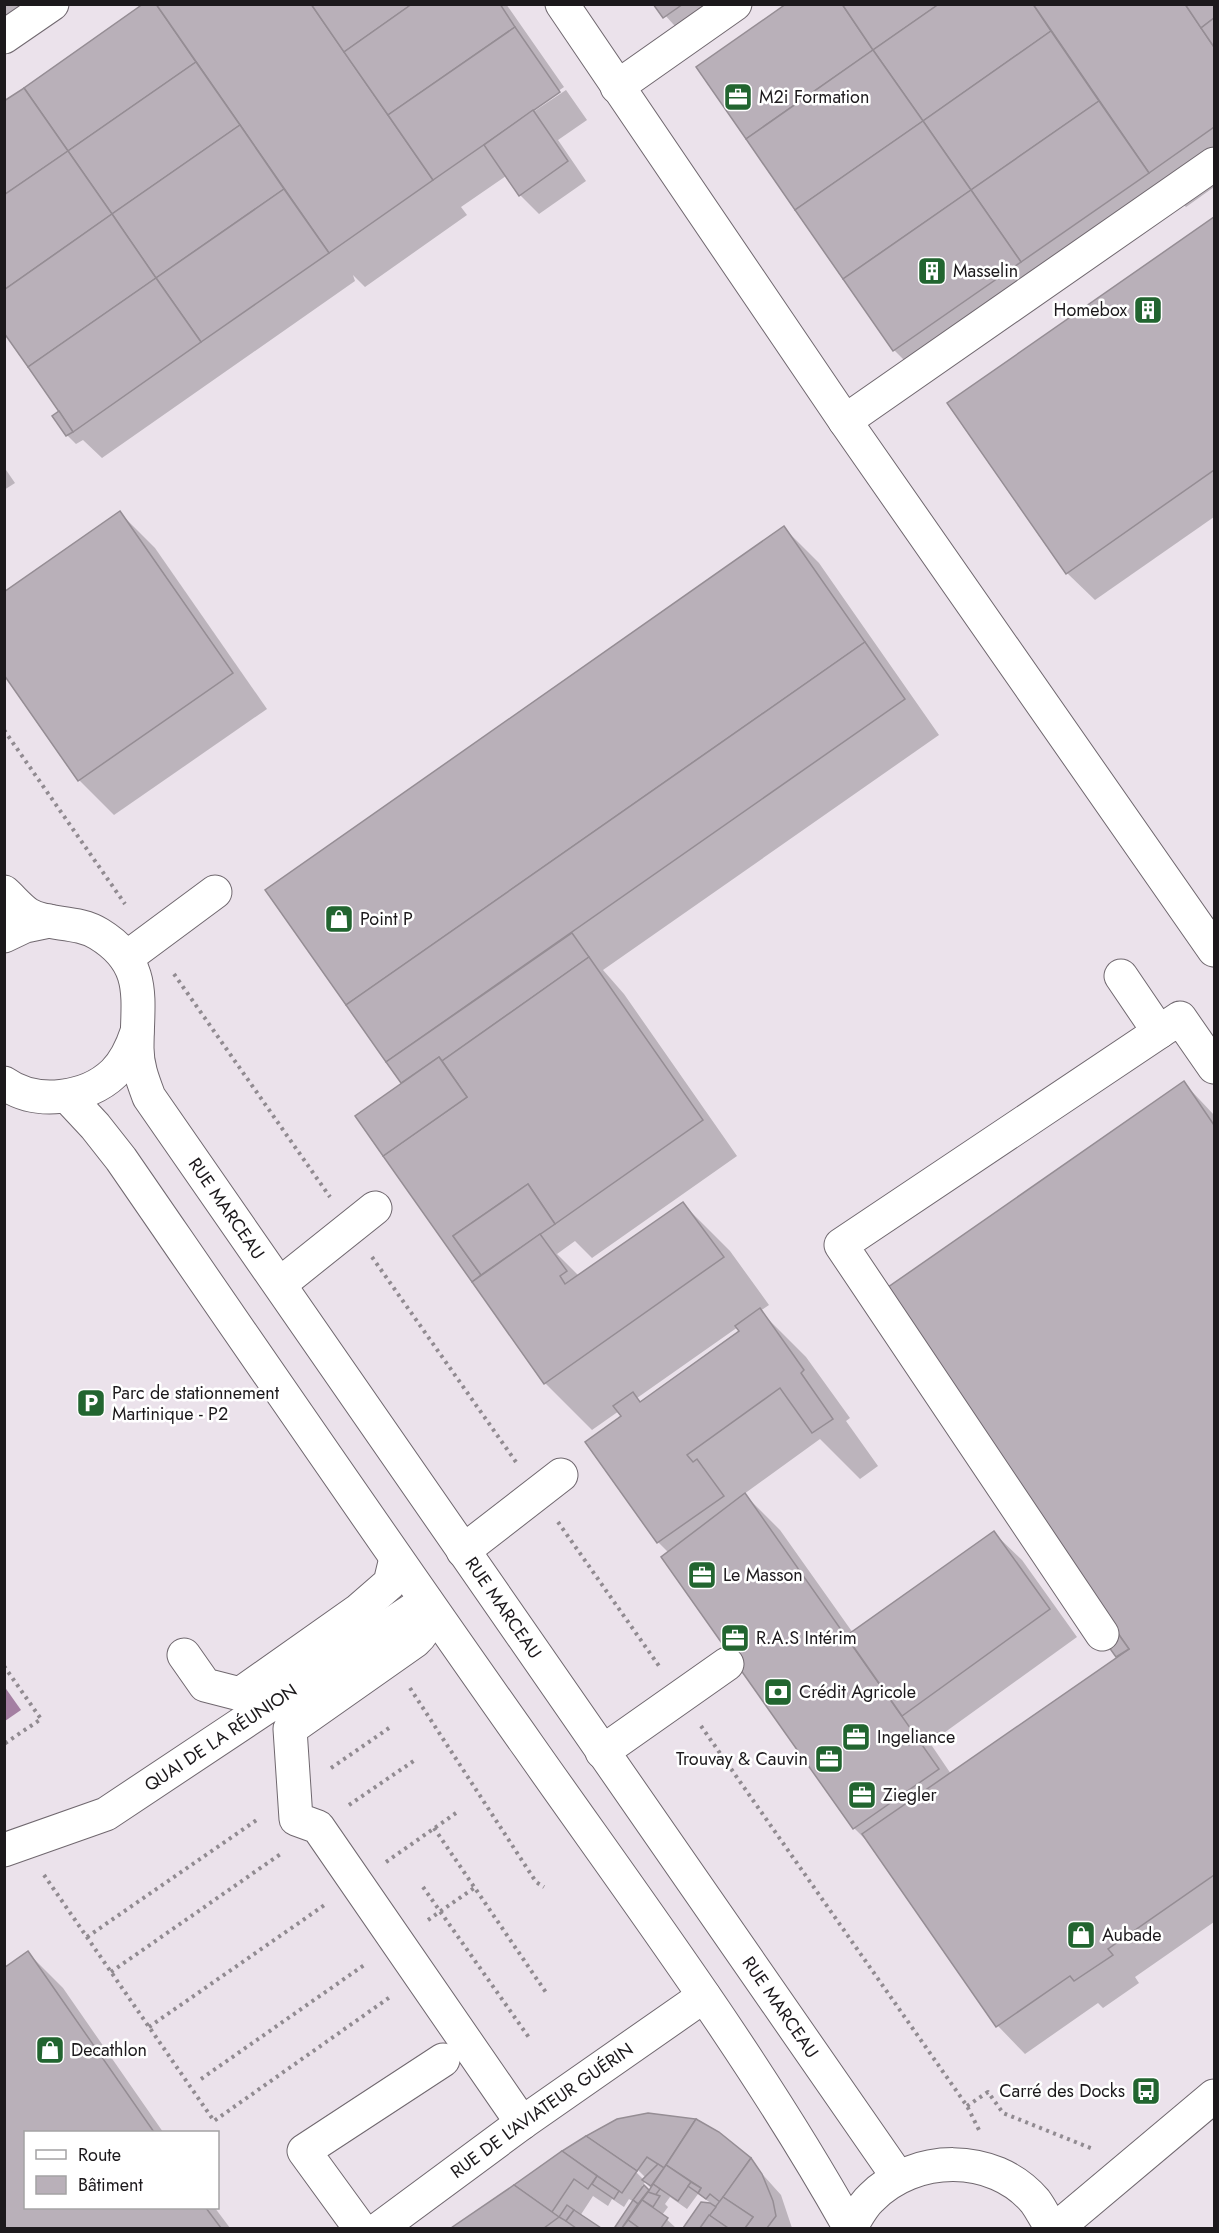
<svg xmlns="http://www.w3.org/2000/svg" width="1219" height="2233" font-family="Jost,sans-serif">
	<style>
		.water { fill: #a47fa2 }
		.shadow { fill: #0003; fill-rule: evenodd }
		.building { fill: #b9b0b9; stroke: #958d94; stroke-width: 1.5 }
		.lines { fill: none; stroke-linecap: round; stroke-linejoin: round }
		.minor-casing { stroke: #70686f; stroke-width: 35 }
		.major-casing { stroke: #70686f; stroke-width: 35 }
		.path { stroke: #918b91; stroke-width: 4; stroke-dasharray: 3 4.5; stroke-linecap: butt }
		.minor { stroke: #fff; stroke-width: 33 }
		.major { stroke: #fff; stroke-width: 33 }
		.labels { text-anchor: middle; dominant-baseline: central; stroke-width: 5; stroke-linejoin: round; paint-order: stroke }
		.poi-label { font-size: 18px; fill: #1c191c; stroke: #fff; text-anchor: start }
		.street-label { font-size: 18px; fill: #1c191c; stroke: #fff }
	</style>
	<rect width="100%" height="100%" fill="#ebe2eb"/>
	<path class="water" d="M4 1686 21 1710 5 1721H4Z"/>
	<g class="shadow">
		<path d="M4 4H22L4 17Z"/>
		<path d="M145 4H506L564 87 531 110 533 112 566 90 587 120 558 140 586 181 539 214 520 195 506 176 461 207 467 215 365 287 353 275 355 281 102 458 83 440 76 444 67 435 61 411Z"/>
		<path d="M655 4H750L692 45Z"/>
		<path d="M789 4H1214V187L1186 207 1178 199 922 378 894 350 698 68Z"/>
		<path d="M1214 219V517L1095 600 1067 573 949 403Z"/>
		<path d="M4 467 15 483 4 490Z"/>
		<path d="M120 513 155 548 267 709 114 815 79 780Z"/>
		<path d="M784 528 819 563 939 735 603 970 624 994 737 1156 592 1258 575 1241 557 1254 579 1276 683 1204 730 1251 769 1305 760 1311 806 1357 850 1418 846 1421 878 1466 860 1479 820 1439 744 1494 780 1530 853 1633 994 1533 1022 1560 1077 1637 930 1743 951 1774 1119 1658 1108 1644 1119 1637 1125 1640 1184 1083 1214 1115V1922L1135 1977 1139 1983 1103 2008 1098 2003 1025 2054 998 2026 874 1848 854 1828 669 1553 658 1542 623 1416 619 1411 592 1430 545 1383 357 1116 403 1084 268 890ZM738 1327 741 1332 642 1403 637 1398Z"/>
		<path d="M28 1953 63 1988 163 2132H26V2208H215L230 2228H4V1970Z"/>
		<path d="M667 2115 695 2121 749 2159 781 2195 792 2228H684L702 2204H712L698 2194 687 2209 670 2197 665 2204 668 2207 662 2215 676 2228H618L617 2227 634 2202 629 2199 624 2207 612 2199 608 2206 593 2196 580 2216 598 2228H454L602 2127 633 2116ZM633 2165 645 2177V2181L631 2167ZM645 2182 651 2188 650 2192 642 2186Z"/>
	</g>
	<g class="building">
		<path d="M143 4H156L196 62 68 151 24 88Z"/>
		<path d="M156 4H311L433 180 329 253Z"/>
		<path d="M311 4H412L344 52Z"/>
		<path d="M412 4H500L515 27 388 115 344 52Z"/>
		<path d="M653 4H683L663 18Z"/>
		<path d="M786 4H842L873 50 746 139 696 67Z"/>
		<path d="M842 4H939L873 50Z"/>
		<path d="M939 4H1033L1051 31 923 121 873 50Z"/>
		<path d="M1033 4H1185L1214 47V127L1149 173Z"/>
		<path d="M1185 4H1214V18L1201 28Z"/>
		<path d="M1214 18V47L1201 28Z"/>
		<path d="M515 27 560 92 433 180 388 115Z"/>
		<path d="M1051 31 1099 101 971 190 923 121Z"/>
		<path d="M873 50 923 121 795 210 746 139Z"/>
		<path d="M196 62 240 125 112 214 68 151Z"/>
		<path d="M24 88 68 151 4 195V101Z"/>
		<path d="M1099 101 1149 173 1021 262 971 190Z"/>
		<path d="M533 110 568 161 519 196 484 145Z"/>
		<path d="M923 121 971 190 843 279 795 210Z"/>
		<path d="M240 125 284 189 156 278 112 214Z"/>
		<path d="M68 151 112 214 4 290V195Z"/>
		<path d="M284 189 329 253 201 342 156 278Z"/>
		<path d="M971 190 1021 262 893 351 843 279Z"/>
		<path d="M112 214 156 278 28 367 4 333V290Z"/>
		<path d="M1214 217V470L1066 574 947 403Z"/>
		<path d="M156 278 201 342 73 432 28 367Z"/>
		<path d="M59 411 73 432 66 436 52 416Z"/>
		<path d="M120 511 233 673 78 781 4 675V592Z"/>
		<path d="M784 526 865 642 346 1005 265 890Z"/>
		<path d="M865 642 905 699 386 1062 346 1005Z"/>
		<path d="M572 933 589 957 442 1061 439 1057 401 1083 386 1062Z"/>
		<path d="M589 957 703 1120 555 1224 528 1184 453 1236 481 1275 472 1282 383 1156 467 1097 442 1061Z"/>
		<path d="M439 1057 467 1097 383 1156 355 1116Z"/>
		<path d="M1184 1081 1214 1125V1875L1108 1949 1113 1955 1074 1981 1070 1976 996 2027 862 1834 1129 1649 881 1292Z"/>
		<path d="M528 1184 555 1224 481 1275 453 1236Z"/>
		<path d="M683 1202 724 1257 544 1384 472 1282 540 1234 567 1271 560 1276 565 1284Z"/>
		<path d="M760 1308 804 1370 801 1373 833 1419 812 1433 780 1388 687 1455 693 1462 697 1459 724 1496 657 1543 585 1442 621 1416 613 1406 633 1392 640 1402 739 1331 735 1326Z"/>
		<path d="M745 1493 939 1769 853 1829 661 1557Z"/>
		<path d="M994 1531 1050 1609 902 1716 846 1636Z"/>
		<path d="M1119 1635 1129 1649 1116 1657 1106 1643Z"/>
		<path d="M28 1951 154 2132H26V2208H206L221 2228H4V1968Z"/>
		<path d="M648 2113 696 2119 664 2168 647 2157 637 2171 586 2136 617 2119Z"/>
		<path d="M696 2119 719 2132 751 2158 720 2202 710 2194 706 2199 698 2193 701 2188 666 2165Z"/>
		<path d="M586 2136 637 2171 622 2193 562 2151Z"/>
		<path d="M562 2151 597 2176 588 2189 574 2179 552 2212 514 2185Z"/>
		<path d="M751 2158 762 2174 773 2201 776 2216 767 2228H745L753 2217 723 2197Z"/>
		<path d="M658 2164 664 2168 651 2186 642 2180Z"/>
		<path d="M666 2165 691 2182 678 2201 653 2184Z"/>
		<path d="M597 2176 619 2191 614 2199 592 2184Z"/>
		<path d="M691 2182 701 2188 698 2193 688 2186Z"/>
		<path d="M653 2184 660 2189 654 2197 648 2192Z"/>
		<path d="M514 2185 559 2217 544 2228H451Z"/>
		<path d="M644 2185 649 2190 638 2204 633 2200Z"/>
		<path d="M648 2192 660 2196 653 2207 642 2200Z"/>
		<path d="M723 2197 753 2217 745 2228H728L709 2215Z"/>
		<path d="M633 2200 638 2204 622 2228H617L615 2227Z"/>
		<path d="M642 2200 668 2218 661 2228H639L628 2220Z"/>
		<path d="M701 2202 710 2203 716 2207 700 2228H683Z"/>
		<path d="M567 2205 574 2210 566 2221 559 2217Z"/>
		<path d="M574 2210 601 2228H576L566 2221Z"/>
		<path d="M709 2215 728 2228H700Z"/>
		<path d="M628 2220 639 2228H622Z"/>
	</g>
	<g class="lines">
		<g class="minor-casing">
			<g id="minor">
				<path d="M562 4 845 421 1214 950"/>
				<path d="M4 37 52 4"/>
				<path d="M617 87 735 4"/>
				<path d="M845 421 1214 164"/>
				<path d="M126 958 215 892"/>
				<path d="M1159 1032 1180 1018 1214 1067"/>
				<path d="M280 1284 375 1208"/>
				<path d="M463 1551 561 1475"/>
				<path d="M1102 1634 841 1245 1159 1032 1121 976"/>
				<path d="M184 1655 205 1685 240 1694 359 1610 390 1583 396 1558"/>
				<path d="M602 1752 727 1664"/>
				<path id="s1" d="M4 1850 106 1814 426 1601C428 1619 429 1628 415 1641L290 1729 296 1819 318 1827 522 2123"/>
				<path d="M360 2228 304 2151 443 2060"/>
				<path id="s2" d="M380 2228 522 2123 704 1996"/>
				<path d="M1057 2228 1214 2096"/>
			</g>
		</g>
		<g class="major-casing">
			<g id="major">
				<path id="s3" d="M4 892C12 899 20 909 28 914 46 926 77 920 99 934 148 964 137 1000 137 1048 137 1066 143 1081 149 1097L898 2177"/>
				<path d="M4 936 25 926 49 921"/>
				<path d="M4 1083C36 1106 87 1099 114 1073 126 1061 132 1047 137 1032"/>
				<path d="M67 1096 95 1126 121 1159C256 1355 391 1552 529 1747 640 1905 756 2060 850 2228"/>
				<path d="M850 2228C856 2219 862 2206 871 2198 914 2154 993 2152 1035 2201 1041 2209 1046 2220 1052 2228"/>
			</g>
		</g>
		<g class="path">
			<path d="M4 730 125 904"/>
			<path d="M174 974 330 1197"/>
			<path d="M372 1257 516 1462"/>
			<path d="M558 1522 659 1666"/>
			<path d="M4 1666 41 1719 4 1744"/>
			<path d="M410 1688 536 1882 544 1887"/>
			<path d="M701 1726 967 2106 979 2130"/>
			<path d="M331 1768 392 1726"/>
			<path d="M349 1805 415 1760"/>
			<path d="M434 1828 547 1994"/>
			<path d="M386 1862 456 1813"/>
			<path d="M44 1875 214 2121 390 1997"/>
			<path d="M423 1887 530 2039"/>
			<path d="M428 1920 474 1888"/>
			<path d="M87 1937 258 1819"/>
			<path d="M111 1972 282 1853"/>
			<path d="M149 2027 326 1904"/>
			<path d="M201 2079 367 1963"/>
			<path d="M967 2106 988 2092 1003 2113 1093 2149"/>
		</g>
		<use href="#minor" class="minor"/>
		<use href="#major" class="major"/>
	</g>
	<defs>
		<g id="office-square" transform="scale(1.5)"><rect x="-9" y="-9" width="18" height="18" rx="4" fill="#226530" stroke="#fff"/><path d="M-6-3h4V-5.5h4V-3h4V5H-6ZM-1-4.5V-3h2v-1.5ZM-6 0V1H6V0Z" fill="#fff"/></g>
		<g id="building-square" transform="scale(1.5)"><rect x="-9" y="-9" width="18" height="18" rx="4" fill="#226530" stroke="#fff"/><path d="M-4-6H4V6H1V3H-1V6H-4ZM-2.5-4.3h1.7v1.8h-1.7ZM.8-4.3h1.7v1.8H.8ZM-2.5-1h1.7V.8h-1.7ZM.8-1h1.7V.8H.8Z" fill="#fff"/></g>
		<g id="shop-square" transform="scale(1.5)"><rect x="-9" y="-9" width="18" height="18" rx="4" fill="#226530" stroke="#fff"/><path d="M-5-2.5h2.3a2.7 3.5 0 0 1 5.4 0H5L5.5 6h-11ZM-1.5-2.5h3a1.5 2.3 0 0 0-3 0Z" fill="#fff"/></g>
		<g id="parking-square" transform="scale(1.5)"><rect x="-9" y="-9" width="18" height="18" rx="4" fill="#226530" stroke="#fff"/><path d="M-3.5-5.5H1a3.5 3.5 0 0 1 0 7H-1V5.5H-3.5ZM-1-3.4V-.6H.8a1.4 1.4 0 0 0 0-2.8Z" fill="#fff"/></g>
		<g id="bank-square" transform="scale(1.5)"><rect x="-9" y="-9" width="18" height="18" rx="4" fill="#226530" stroke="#fff"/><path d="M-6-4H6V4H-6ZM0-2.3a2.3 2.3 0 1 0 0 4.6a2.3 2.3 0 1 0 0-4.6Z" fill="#fff"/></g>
		<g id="bus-square" transform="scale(1.5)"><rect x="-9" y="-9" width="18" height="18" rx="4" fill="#226530" stroke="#fff"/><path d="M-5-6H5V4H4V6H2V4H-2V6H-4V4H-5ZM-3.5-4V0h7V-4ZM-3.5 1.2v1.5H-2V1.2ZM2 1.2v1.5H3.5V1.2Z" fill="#fff"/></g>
	</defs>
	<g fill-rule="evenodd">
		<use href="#office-square" x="738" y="97"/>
		<use href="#building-square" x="932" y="271"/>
		<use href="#building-square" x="1148" y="310"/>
		<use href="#shop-square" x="339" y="919"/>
		<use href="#parking-square" x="91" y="1403"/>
		<use href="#office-square" x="702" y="1575"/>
		<use href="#office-square" x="735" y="1638"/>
		<use href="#bank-square" x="778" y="1692"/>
		<use href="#office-square" x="856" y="1737"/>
		<use href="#office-square" x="829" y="1759"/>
		<use href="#office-square" x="862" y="1795"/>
		<use href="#shop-square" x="1081" y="1935"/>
		<use href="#shop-square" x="50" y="2050"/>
		<use href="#bus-square" x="1146" y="2091"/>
	</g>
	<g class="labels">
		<g class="poi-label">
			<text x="759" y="97">M2i Formation</text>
			<text x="953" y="271">Masselin</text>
			<text x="1127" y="310" text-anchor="end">Homebox</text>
			<text x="360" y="919">Point P</text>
			<text x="112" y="1393">Parc de stationnement<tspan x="112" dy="21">Martinique - P2</tspan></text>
			<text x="723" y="1575">Le Masson</text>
			<text x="756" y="1638">R.A.S Intérim</text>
			<text x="799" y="1692">Crédit Agricole</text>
			<text x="877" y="1737">Ingeliance</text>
			<text x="808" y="1759" text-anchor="end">Trouvay &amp; Cauvin</text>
			<text x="883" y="1795">Ziegler</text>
			<text x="1102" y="1935">Aubade</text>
			<text x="71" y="2050">Decathlon</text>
			<text x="1125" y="2091" text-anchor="end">Carré des Docks</text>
		</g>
		<g class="street-label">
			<text stroke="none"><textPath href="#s3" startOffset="422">RUE MARCEAU</textPath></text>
			<text stroke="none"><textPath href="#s3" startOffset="908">RUE MARCEAU</textPath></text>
			<text stroke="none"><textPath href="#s1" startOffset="246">QUAI DE LA RÉUNION</textPath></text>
			<text stroke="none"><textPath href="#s3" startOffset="1394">RUE MARCEAU</textPath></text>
			<text stroke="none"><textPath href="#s2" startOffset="200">RUE DE L'AVIATEUR GUÉRIN</textPath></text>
		</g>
	</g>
	<rect width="1219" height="2233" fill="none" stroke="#1c191c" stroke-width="12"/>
	<rect x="24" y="2131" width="195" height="78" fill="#ffffff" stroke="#a4a3a4" stroke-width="1.5"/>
	<rect x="36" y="2150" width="30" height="9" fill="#ffffff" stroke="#a4a3a4" stroke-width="1.5"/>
	<text x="78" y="2161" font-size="18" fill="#1c191c">Route</text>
	<rect x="36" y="2176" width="30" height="18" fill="#b9b0b9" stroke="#a4a3a4" stroke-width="1.5"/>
	<text x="78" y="2191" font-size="18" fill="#1c191c">Bâtiment</text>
</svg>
